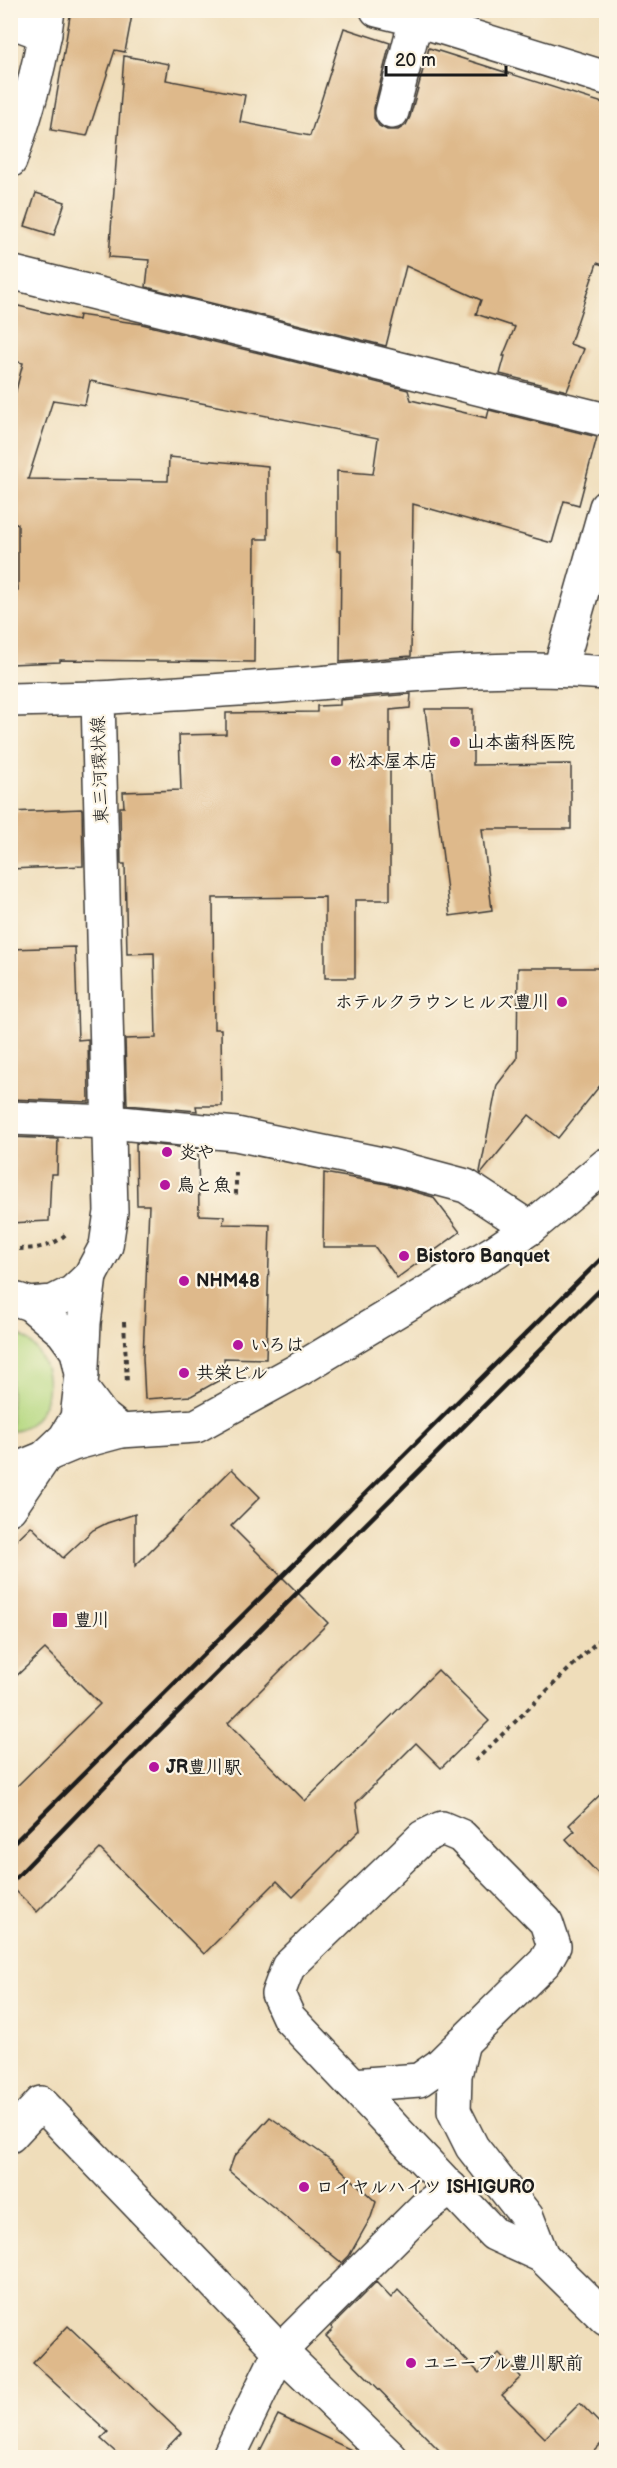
<svg xmlns="http://www.w3.org/2000/svg" width="617" height="2468" font-family="'Balsamiq Sans','Klee One',sans-serif">
	<style>
		.grass { fill: #b5d881; stroke: #687a4e; stroke-width: 1.5 }
		.building { fill: #deb98b }
		.lines { fill: none; stroke-linecap: round; stroke-linejoin: round }
		.minor-casing { stroke: #3c3934; stroke-width: 36 }
		.tertiary-casing { stroke: #3c3934; stroke-width: 36 }
		.primary-casing { stroke: #3c3934; stroke-width: 36 }
		.path { stroke: #3c3934; stroke-width: 4; stroke-dasharray: 4.5 4.5; stroke-linecap: butt }
		.minor { stroke: #fff; stroke-width: 33 }
		.tertiary { stroke: #fff; stroke-width: 33 }
		.primary { stroke: #fff; stroke-width: 33 }
		.rail { stroke: #1c1c1c; stroke-width: 4.5 }
		.poi-dot { fill: #b5179e; stroke: #fcf5e5; stroke-width: 2 }
		.labels { text-anchor: middle; dominant-baseline: central; stroke-width: 4.5; stroke-linejoin: round; paint-order: stroke }
		.poi-label { font-size: 18px; font-weight: bold; fill: #1c1c1c; stroke: #fcf5e5; text-anchor: start }
		.street-label { font-size: 18px; fill: #1c1c1c; stroke: #fcf5e5 }
	</style>
	<rect width="100%" height="100%" fill="#fcf5e5"/>
	<filter id="ink" filterUnits="userSpaceOnUse"><feTurbulence type="fractalNoise" baseFrequency=".0167" numOctaves="2"/><feDisplacementMap in="SourceGraphic" scale="12" xChannelSelector="R" yChannelSelector="G"/><feConvolveMatrix kernelMatrix="1 2 1 2 8 2 1 2 1" color-interpolation-filters="sRGB"/></filter>
	<filter id="wash" filterUnits="userSpaceOnUse"><feTurbulence type="fractalNoise" baseFrequency=".008" numOctaves="4" result="noise"/><feDisplacementMap in="SourceGraphic" scale="24" xChannelSelector="R" yChannelSelector="G"/><feGaussianBlur stdDeviation="1.35" result="paint"/><feColorMatrix in="noise" values="0 0 0 0 0 0 0 0 0 0 0 0 0 0 0 0 0 1.4 0 .05"/><feComposite in="paint" operator="in"/></filter>
	<g filter="url(#wash)">
		<rect width="100%" height="100%" fill="#efddba"/>
		<path class="grass" d="M11 1332C48 1343 61 1396 31 1423 26 1427 17 1430 11 1432Z"/>
		<g id="blocks">
			<g class="building">
				<path d="M71 10H106L132 15 125 52 115 50 87 136 51 130Z"/>
				<path d="M344 28 390 43 374 108V118L379 126 387 130H398L406 125 410 117 429 48 606 104V266L597 263 570 344 584 349 567 391 500 374 505 356H503L515 327 476 314 481 300 406 266 386 346 146 287 149 260 109 257 124 56 169 64 166 80 245 95 240 122 310 136Z"/>
				<path d="M36 193 65 202 54 235 25 226Z"/>
				<path d="M10 304 78 320 79 315 142 324 408 390 411 400 487 418 489 410 597 437 579 505 564 501 552 543 413 504 411 656 340 662 341 551H337V471L373 474 378 438 90 381 85 405 53 400 28 479 168 481 169 457 268 466V539H255L254 662 60 660V662L10 664V590H18V524L12 523 14 509H10V414L23 363 10 360Z"/>
				<path d="M411 694 410 708 390 710V900H355V978H325V897L213 898 214 1029H221L222 1106H196L197 1111 127 1105 125 1039 156 1038 154 953 127 954 125 864H121L120 807H124L123 792 181 790 179 735 226 734V713L317 712V706L340 705V700Z"/>
				<path d="M425 709H473V765L571 764V829H482L492 910 450 916Z"/>
				<path d="M82 809 83 866 10 869V812Z"/>
				<path d="M75 947 78 1040 88 1039 89 1102 10 1099V949Z"/>
				<path d="M518 968H606V1078L558 1138 529 1115 481 1174 480 1172 497 1085 517 1059Z"/>
				<path d="M10 1137 58 1139 57 1174H51L49 1221 10 1223Z"/>
				<path d="M136 1143 198 1149 199 1215 224 1216 223 1224 270 1225 266 1359 224 1358 225 1377 191 1396 145 1399 143 1358 149 1205H137Z"/>
				<path d="M324 1173 387 1184 433 1197 460 1232 397 1278 375 1247H323Z"/>
				<path d="M232 1469 260 1497 231 1526 328 1623 228 1723 305 1801 438 1670 489 1721 441 1768 416 1743 356 1803 360 1830 293 1897 277 1881 204 1954 100 1849 37 1912 10 1885V1793L100 1704 45 1649 10 1682V1546L31 1526 63 1558 93 1530 107 1523 135 1514V1566Z"/>
				<path d="M606 1789V1882L566 1839 575 1831 569 1825Z"/>
				<path d="M270 2117 331 2160 376 2202 371 2217 349 2256 342 2263 229 2171 234 2157Z"/>
				<path d="M376 2282 391 2298 398 2290 479 2373 499 2353 521 2377 502 2395 545 2438 580 2403 606 2430V2439L588 2457H446L326 2336 333 2329 331 2327Z"/>
				<path d="M68 2326 181 2433 158 2457H121L101 2439 108 2432 33 2363Z"/>
				<path d="M278 2415 360 2454 363 2457H257Z"/>
			</g>
		</g>
	</g>
	<g filter="url(#ink)">
		<use href="#blocks" fill-opacity="0" stroke="#3c3934" stroke-width="1.5"/>
		<g class="lines">
			<g class="minor-casing">
				<g id="minor">
					<path d="M377 10 418 20 606 78"/>
					<path d="M10 21 45 34"/>
					<path d="M392 112 411 38 421 10"/>
					<path d="M10 161C27 113 42 61 48 10"/>
					<path d="M10 272 606 420"/>
					<path d="M10 700 98 698"/>
					<path d="M10 1118 110 1122 236 1134 391 1166 466 1186 530 1228"/>
					<path d="M81 1388 102 1416 121 1431"/>
					<path d="M49 1454 73 1444 121 1431 196 1426 300 1369 496 1251 530 1228 606 1165"/>
					<path d="M10 1508 44 1458"/>
					<path d="M442 1828 461 1836 546 1922 554 1946 545 1962 439 2066 419 2080 353 2085 289 2018 278 1994 288 1967 423 1837Z"/>
					<path d="M463 2042 455 2075 454 2111 472 2147 527 2217 542 2256"/>
					<path d="M353 2085 494 2234 542 2256 606 2319"/>
					<path d="M10 2136 41 2103 280 2351 391 2458"/>
					<path d="M228 2458 280 2351 423 2209 451 2188"/>
				</g>
			</g>
			<g class="tertiary-casing">
				<path id="tertiary" d="M560 669 606 507"/>
			</g>
			<g class="primary-casing">
				<g id="primary">
					<path d="M30 1304 53 1302 73 1292 90 1276 106 1246 111 1212 98 698C175 693 252 689 329 682 422 674 514 665 606 673"/>
					<path d="M82 1367 84 1323 90 1276"/>
					<path d="M10 1468 22 1467 44 1458 65 1438 77 1418 82 1374 77 1351 63 1332 30 1304 18 1300"/>
				</g>
			</g>
			<g class="path">
				<path d="M236 1172V1198"/>
				<path d="M10 1249C32 1249 52 1249 68 1232"/>
				<path d="M124 1322 127 1383"/>
				<path d="M475 1761 606 1633"/>
			</g>
			<use href="#minor" class="minor"/>
			<use href="#tertiary" class="tertiary"/>
			<use href="#primary" class="primary"/>
			<g class="rail">
				<path d="M10 1847 606 1254"/>
				<path d="M10 1884 132 1758 606 1284"/>
			</g>
		</g>
	</g>
	<g class="poi-dot">
		<circle cx="455" cy="742" r="6"/>
		<circle cx="336" cy="761" r="6"/>
		<circle cx="562" cy="1002" r="6"/>
		<circle cx="167" cy="1152" r="6"/>
		<circle cx="165" cy="1185" r="6"/>
		<circle cx="404" cy="1256" r="6"/>
		<circle cx="184" cy="1281" r="6"/>
		<circle cx="238" cy="1345" r="6"/>
		<circle cx="184" cy="1373" r="6"/>
		<rect x="52" y="1612" width="16" height="16" rx="3"/>
		<circle cx="154" cy="1767" r="6"/>
		<circle cx="304" cy="2187" r="6"/>
		<circle cx="411" cy="2363" r="6"/>
	</g>
	<g class="labels">
		<g class="poi-label">
			<text x="467" y="742">山本歯科医院</text>
			<text x="348" y="761">松本屋本店</text>
			<text x="550" y="1002" text-anchor="end">ホテルクラウンヒルズ豊川</text>
			<text x="179" y="1152">炎や</text>
			<text x="177" y="1185">鳥と魚</text>
			<text x="416" y="1256">Bistoro Banquet</text>
			<text x="196" y="1281">NHM48</text>
			<text x="250" y="1345">いろは</text>
			<text x="196" y="1373">共栄ビル</text>
			<text x="74" y="1620">豊川</text>
			<text x="166" y="1767">JR豊川駅</text>
			<text x="316" y="2187">ロイヤルハイツ ISHIGURO</text>
			<text x="423" y="2363">ユニーブル豊川駅前</text>
		</g>
		<g class="street-label">
			<text transform="translate(100 770) rotate(-92)">東三河環状線</text>
		</g>
	</g>
	<rect width="617" height="2468" fill="none" stroke="#fcf5e5" stroke-width="36"/>
	<path d="M386 66v9h120v-9" fill="none" stroke="#1c1c1c" stroke-width="3"/>
	<text x="395" y="66" font-size="18" fill="#1c1c1c" stroke="#fcf5e5" stroke-width="4.5" paint-order="stroke">20 m</text>
</svg>
